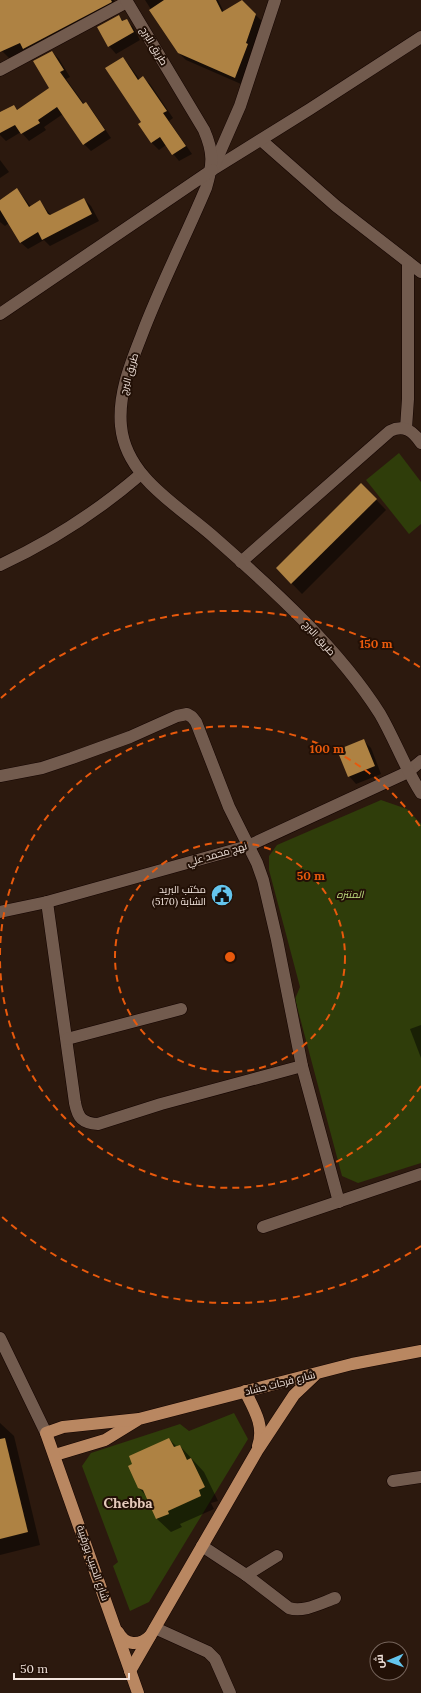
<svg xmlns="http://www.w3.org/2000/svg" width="421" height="1693" font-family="Lora,Cairo,serif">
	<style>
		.green { fill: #2f3d0a }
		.shadow { fill: #0007 }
		.building { fill: #ae8243 }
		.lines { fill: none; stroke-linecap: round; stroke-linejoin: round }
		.street-casing { stroke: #140400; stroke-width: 13 }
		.secondary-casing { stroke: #140400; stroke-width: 13 }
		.primary-casing { stroke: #140400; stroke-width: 13 }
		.street { stroke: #725b4e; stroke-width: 12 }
		.secondary { stroke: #725b4e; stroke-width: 12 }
		.primary { stroke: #b98761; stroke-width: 12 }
		.ring { fill: none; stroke: #e8590c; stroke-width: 2; stroke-dasharray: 7 5 }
		.labels { text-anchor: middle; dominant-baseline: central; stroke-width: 4; stroke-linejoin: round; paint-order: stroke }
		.street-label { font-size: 10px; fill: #f3e5de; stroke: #221006 }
		.poi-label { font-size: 10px; fill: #f3e5de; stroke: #221006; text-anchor: end }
		.park-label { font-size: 10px; font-style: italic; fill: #c0df80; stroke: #221006 }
		.district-label { font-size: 14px; font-weight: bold; fill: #e5c9bb; stroke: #221006 }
		.centre { fill: #e8590c; stroke: #221006; stroke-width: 2 }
		.ring-label { font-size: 12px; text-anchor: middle; font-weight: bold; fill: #e8590c; stroke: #221006; stroke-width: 4; stroke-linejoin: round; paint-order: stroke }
	</style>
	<rect width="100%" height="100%" fill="#2c190e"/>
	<g class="green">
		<path d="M399 453 421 482V524L409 534 366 480Z"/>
		<path d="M381 800 407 809 421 824V1163L358 1183 342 1176 295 999 300 987 269 870V856L277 845Z"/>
		<path d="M234 1413 248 1439 149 1602 130 1611 113 1566 118 1562 82 1466 91 1453 180 1424 189 1431Z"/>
	</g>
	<g class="shadow">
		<path d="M0 0H114L118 9 9 58 2 51 0 46Z"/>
		<path d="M145 0H218L224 12 241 1 263 22 241 84 186 60 179 53Z"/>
		<path d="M119 16 124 22 126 20 133 27 140 40 116 54 109 46 98 27Z"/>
		<path d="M52 52 59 59 70 77 66 79 84 104 86 103 92 110 111 138 91 151 84 144 63 114 44 127 46 130 29 141 21 132 6 141 0 135V114L13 106 18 110 50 88Z"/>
		<path d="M123 58 129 65 140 80 143 78 150 84 173 118 169 121 192 154 179 161 166 145 159 150 152 143 140 124 143 122Z"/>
		<path d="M0 160 9 172 0 178Z"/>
		<path d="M17 189 31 207 40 202 51 215 84 199 91 206 99 221 50 246 44 240 28 249 20 242 9 223 5 226 0 222V201Z"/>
		<path d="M361 484 386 510 302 594 277 568Z"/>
		<path d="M364 741 371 748 381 774 356 784 349 776Z"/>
		<path d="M421 1025V1058L410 1029Z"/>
		<path d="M0 1423 14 1436 40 1545 0 1555Z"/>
		<path d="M169 1439 177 1447 180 1446 204 1472 218 1501 211 1503 214 1509 180 1524 182 1527 171 1532 157 1519 147 1497 139 1488Z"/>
	</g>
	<g class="building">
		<path d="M0 0H111L112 2 23 49 20 43 0 52Z"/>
		<path d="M164 0H216L222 12 242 0 256 14 246 43 248 44 235 78 178 53 149 10Z"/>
		<path d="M119 15 122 21 127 19 134 32 108 47 97 27Z"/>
		<path d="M52 51 64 70 60 72 83 104 86 102 105 130 83 145 57 107 38 120 40 123 21 134 15 125 0 133V112L14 105 17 110 49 88 33 61Z"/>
		<path d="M123 57 138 80 143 76 167 111 163 113 186 146 172 155 160 137 151 143 138 124 141 122 105 68Z"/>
		<path d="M17 188 29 207 40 200 48 214 50 215 84 198 92 214 42 240 38 232 20 243 0 210V200Z"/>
		<path d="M361 483 377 499 291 584 276 568Z"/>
		<path d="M364 739 375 766 348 777 337 750Z"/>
		<path d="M5 1438 28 1532 0 1539V1439Z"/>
		<path d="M169 1438 174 1447 180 1445 187 1460 191 1458 205 1487 199 1490 201 1496 168 1511 169 1514 156 1519 143 1490 138 1488 128 1466 132 1464 129 1456Z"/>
	</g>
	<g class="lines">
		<g class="street-casing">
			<g id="street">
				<path d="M0 70 127 2"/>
				<path d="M261 140 336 206 421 272"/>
				<path d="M212 170 310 109 421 37"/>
				<path d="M212 170 240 106 275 0"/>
				<path d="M406 428 408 399V262"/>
				<path d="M241 562 390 431C404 424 413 431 421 443"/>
				<path d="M0 565C52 541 98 511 141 474"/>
				<path d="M0 776 42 768 72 758 130 737 177 716 187 714 192 717 196 722 229 807 257 863 263 880 277 940 302 1066 339 1202"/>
				<path d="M47 902 75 1103C78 1118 82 1123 98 1124L161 1104 302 1066"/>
				<path d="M0 912 47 902 248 846 408 772 421 761"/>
				<path d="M67 1039 181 1009"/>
				<path d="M263 1227 421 1174"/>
				<path d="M393 1481 421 1477"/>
				<path d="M202 1546 246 1575 289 1608C303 1613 321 1603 335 1598"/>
				<path d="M246 1575 277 1556"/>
				<path d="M155 1628 208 1652 215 1659 230 1693"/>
			</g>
		</g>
		<g class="secondary-casing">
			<g id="secondary">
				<path d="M126 0 204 130C214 153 213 164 206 188 185 238 160 286 141 337 130 365 118 395 121 426 126 479 181 507 216 539 274 590 339 649 380 714 395 740 405 768 421 793"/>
				<path d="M0 314 212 170"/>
				<path d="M0 1338 46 1433"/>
			</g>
		</g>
		<g class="primary-casing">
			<g id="primary">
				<path d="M245 1391C254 1409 265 1426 258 1446"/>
				<path d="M55 1455 105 1440 136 1421"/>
				<path d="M118 1632C125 1646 140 1646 150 1636"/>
				<path d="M130 1671 257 1451 294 1395 314 1376"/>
				<path d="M138 1693 46 1433 63 1427 139 1419 352 1364 421 1351"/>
			</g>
		</g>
		<use href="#street" class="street"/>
		<use href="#secondary" class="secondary"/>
		<use href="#primary" class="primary"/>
	</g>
	<g class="ring">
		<circle cx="230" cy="957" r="115"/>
		<path d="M421 1086A230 230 0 0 1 0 959M0 955A230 230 0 0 1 421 828"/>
		<path d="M421 1246A346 346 0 0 1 1 1216M1 698A346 346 0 0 1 421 668"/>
	</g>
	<defs>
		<g id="civic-disc" transform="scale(1.15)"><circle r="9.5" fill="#64c5ee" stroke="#221006"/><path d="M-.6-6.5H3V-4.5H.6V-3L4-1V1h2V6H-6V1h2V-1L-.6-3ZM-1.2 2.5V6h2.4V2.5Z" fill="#111"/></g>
	</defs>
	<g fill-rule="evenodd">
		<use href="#civic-disc" x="222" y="895"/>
	</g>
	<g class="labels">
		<g class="street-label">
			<text transform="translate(154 46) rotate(59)">طريق البرج</text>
			<text transform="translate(129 374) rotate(-74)">طريق البرج</text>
			<text transform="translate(319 638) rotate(48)">طريق البرج</text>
			<text transform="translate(217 854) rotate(-16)">نهج محمد علي</text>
			<text transform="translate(280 1383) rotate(-14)">شارع فرحات حشاد</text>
			<text transform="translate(93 1563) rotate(71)">شارع الحبيب بورقيبة</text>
		</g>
		<g class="poi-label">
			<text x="206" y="889">مكتب البريد<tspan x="206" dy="12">الشابة (5170)</tspan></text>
		</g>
		<g class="park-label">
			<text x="350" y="894">المنتزه</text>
		</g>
		<g class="district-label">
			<text x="128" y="1503">Chebba</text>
		</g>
	</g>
	<circle cx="230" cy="957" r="6" class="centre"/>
	<g class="ring-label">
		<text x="376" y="648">150 m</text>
		<text x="327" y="753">100 m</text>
		<text x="311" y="880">50 m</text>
	</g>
	<g transform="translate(389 1661) rotate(268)"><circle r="19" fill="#221006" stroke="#76655c"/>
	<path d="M0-3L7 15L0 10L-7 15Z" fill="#64c5ee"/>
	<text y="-6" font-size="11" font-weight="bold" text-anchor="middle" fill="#f3e5de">ش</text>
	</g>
	<path d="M14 1673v6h115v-6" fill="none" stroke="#f3e5de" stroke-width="2"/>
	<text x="20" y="1673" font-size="12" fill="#f3e5de" stroke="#221006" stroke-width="3" paint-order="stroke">50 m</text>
</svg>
